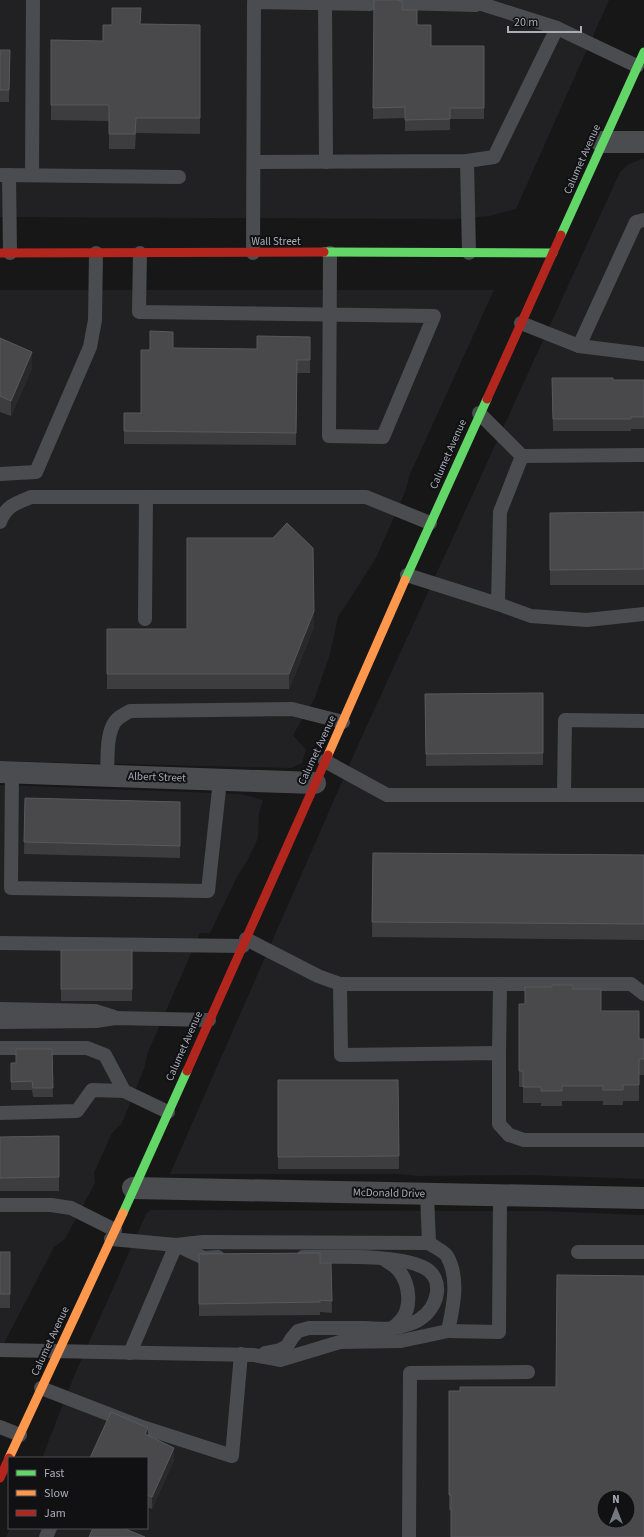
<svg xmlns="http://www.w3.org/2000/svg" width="644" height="1537" font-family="'Source Sans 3',sans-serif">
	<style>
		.built { fill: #212123; fill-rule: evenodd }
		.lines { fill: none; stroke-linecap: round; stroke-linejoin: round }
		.lane { stroke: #4b4c50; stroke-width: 14 }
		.street { stroke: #4b4c50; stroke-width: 22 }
		.fast { stroke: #63d668; stroke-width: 9 }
		.slow { stroke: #ff974d; stroke-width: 9 }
		.jam { stroke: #b3261e; stroke-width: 9 }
		.wall { fill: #3d3d3f }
		.shaded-wall { fill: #29292a }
		.building { fill: #49494c; stroke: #58595d; fill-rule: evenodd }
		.labels { text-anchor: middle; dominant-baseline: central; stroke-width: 4; stroke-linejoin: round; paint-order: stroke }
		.street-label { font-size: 11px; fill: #a8adb8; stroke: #111113 }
	</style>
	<rect width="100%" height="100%" fill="#171717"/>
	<g class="built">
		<path d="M0 0H609L516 209 490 216 454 219 0 217Z"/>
		<path d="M642 159H644V1179L527 1175 419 1176 398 1174H170L359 743 620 172 629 164Z"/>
		<path d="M0 290H494L410 474 405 492 376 558 338 617 330 654 315 698 293 735 306 750 302 763 291 768 0 761Z"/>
		<path d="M0 785 241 794 263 800 259 813 258 838 248 859 237 877 210 933H200L148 1052 144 1069 122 1123 112 1133 94 1173 95 1183 65 1239 54 1247 0 1351Z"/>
		<path d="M151 1210 542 1211 644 1215V1537H6L10 1528H147V1458H42L74 1376 146 1214ZM604 1497H628V1521H604Z"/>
	</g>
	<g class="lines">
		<g class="lane">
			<path d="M465 0 485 5 557 28 637 66"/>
			<path d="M398 3 476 5"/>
			<path d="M467 161 469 253"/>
			<path d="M254 162 467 161 494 157 557 28"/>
			<path d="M326 162 325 3 328 0"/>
			<path d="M0 175 179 177"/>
			<path d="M9 175 10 253"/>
			<path d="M32 175 33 0"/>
			<path d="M140 253 139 312 434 316 383 437 329 436 330 253"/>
			<path d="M253 253 254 2 370 4"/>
			<path d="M521 323 579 346 644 354"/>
			<path d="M579 346 636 222 644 220"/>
			<path d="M522 456 644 455"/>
			<path d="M0 474 36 472 90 347 95 320 96 253"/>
			<path d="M0 522C6 506 16 503 31 497H366L430 523"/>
			<path d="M407 575 498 604 500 512 522 456 479 413"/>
			<path d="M498 604 531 616 587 620 644 614"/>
			<path d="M145 619 146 497"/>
			<path d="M325 761 387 795H644"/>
			<path d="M12 772 11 888 208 891 220 780"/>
			<path d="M107 775C108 760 106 739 113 725 116 718 123 715 130 711L292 709 343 722"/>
			<path d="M564 795 565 720 644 721"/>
			<path d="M246 939 318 976 340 984H631L644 994"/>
			<path d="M0 943 243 946"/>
			<path d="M340 984 341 1055 499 1053V1124L509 1135 524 1140H644"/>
			<path d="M0 1009 95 1011 114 1017"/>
			<path d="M0 1022 96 1021 115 1018 209 1020"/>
			<path d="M0 1048H87L105 1055 124 1091"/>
			<path d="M499 1053 500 985"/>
			<path d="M0 1113 77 1111 92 1090 124 1091 168 1112"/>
			<path d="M427 1194 429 1243"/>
			<path d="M0 1205H51L71 1208 115 1230"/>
			<path d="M578 1252H644"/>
			<path d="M385 1260C390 1263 396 1266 400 1272 409 1284 412 1306 402 1319 400 1322 396 1325 393 1328"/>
			<path d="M448 1331 499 1332 500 1195"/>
			<path d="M0 1350 254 1355 280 1360 340 1342 401 1341 448 1331C453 1307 460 1279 447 1256 444 1251 434 1247 429 1243L203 1242 176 1245 111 1239"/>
			<path d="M130 1353 176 1245 204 1258 218 1257"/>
			<path d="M265 1353 280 1350 287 1346 292 1338 298 1331 309 1328C327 1328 345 1328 364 1328 376 1329 388 1330 400 1327 406 1325 415 1323 420 1319 438 1308 446 1278 423 1267 395 1254 335 1257 303 1257"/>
			<path d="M41 1388 142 1427 232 1456 241 1354"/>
			<path d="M0 1427 20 1435"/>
			<path d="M46 1537 50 1528"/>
			<path d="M409 1537 410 1373 528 1372"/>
		</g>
		<g class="street">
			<path d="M602 142H644"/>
			<path d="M0 772 315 783"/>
			<path d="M133 1188 644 1198"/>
		</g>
		<g class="fast">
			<path d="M561 235 644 52"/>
			<path d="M324 252 553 253"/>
			<path d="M405 580 487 399"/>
			<path d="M123 1213 187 1071"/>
		</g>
		<g class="slow">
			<path d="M328 755 405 580"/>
			<path d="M9 1458 123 1213"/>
		</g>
		<g class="jam">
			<path d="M0 253 324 252"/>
			<path d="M487 399 561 235"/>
			<path d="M187 1071 328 755"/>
			<path d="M0 1478 9 1458"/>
		</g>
	</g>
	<g class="wall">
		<path d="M402 10 417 25 431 46H484V119H450V130L405 131V118L373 119V108Z"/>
		<path d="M141 24 200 25V134L136 133 135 149H109V121L51 120V40L103 41Z"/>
		<path d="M0 50H10L9 102H0Z"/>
		<path d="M310 337V373H297L296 445 124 444V413H141L150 350 173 348 257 349Z"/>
		<path d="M0 338 32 368 11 416 0 412Z"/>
		<path d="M552 378 613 380H644V429H631V431H553Z"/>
		<path d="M644 512V585H550V513Z"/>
		<path d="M314 627 289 689H107V629H187Z"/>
		<path d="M543 693V765L426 766 425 694Z"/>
		<path d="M25 798 180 802V858L24 854Z"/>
		<path d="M373 853 644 855V940L372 937Z"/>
		<rect x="61" y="950" width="71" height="51"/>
		<path d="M573 989 601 1011 639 1039H644V1075H639V1101H623V1105H603V1101H562V1106H541V1103H523V1087H519V1004H525Z"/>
		<path d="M52 1049 53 1097H33L32 1090H11V1063H16Z"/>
		<path d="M278 1080H398L399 1169H278Z"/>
		<path d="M59 1136V1191H0V1137Z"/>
		<rect x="0" y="1252" width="10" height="56"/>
		<path d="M199 1254 331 1263 332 1313 320 1312V1315L199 1316Z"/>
		<path d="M449 1391H460L644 1537 449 1510Z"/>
		<path d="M148 1436 174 1460 152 1509 147 1507Z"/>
	</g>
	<g class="shaded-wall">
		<path d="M32 352V368L11 416V401Z"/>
		<path d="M314 611V627L289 689V674Z"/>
		<path d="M148 1428V1440L145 1434Z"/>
		<path d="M174 1448V1460L152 1509V1497Z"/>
	</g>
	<g class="building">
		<path d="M374 0H397L402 1V10H417V25H431V46H484V108H450V119L405 120V107L373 108Z"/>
		<path d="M112 8H141L140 24 200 25V118H136L135 134H109V105H51V40L103 41V25H112Z"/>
		<path d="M0 50H10L9 90H0Z"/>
		<path d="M150 331 173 332V348L257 349V336L310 337V360H297L296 433 124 431V413H141V350H150Z"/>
		<path d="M0 338 32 352 11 401 0 396Z"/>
		<path d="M552 378H613V380H644V417H631V419H553Z"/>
		<path d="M644 512V569L550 570V513Z"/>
		<path d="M287 523 313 548 314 611 289 674H107V629H187V538H273Z"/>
		<path d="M543 693V753L426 754 425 694Z"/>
		<path d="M25 798 180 802V846L24 842Z"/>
		<path d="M373 853 644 855V924L372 922Z"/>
		<rect x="61" y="950" width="71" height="39"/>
		<path d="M552 985H573V989H601V1011H639V1039H644V1059H639V1085H623V1090H603V1086H562V1091H541V1087H523V1071H519V1004H525V987H552Z"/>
		<path d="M16 1049H52L53 1088H33L32 1081 11 1082V1063H16Z"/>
		<path d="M278 1080H398L399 1156 278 1157Z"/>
		<path d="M59 1136V1177L0 1178V1137Z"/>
		<rect x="0" y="1252" width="10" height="42"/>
		<path d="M320 1253V1263H331L332 1301 320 1300V1302L199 1304V1254Z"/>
		<path d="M557 1275 644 1276V1537H451V1495H449V1391H460V1387H556ZM604 1497H628V1521H604Z"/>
		<path d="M111 1412 148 1428 145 1434 174 1448 152 1497 147 1495V1458H90Z"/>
		<path d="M93 1528H123L145 1537H89Z"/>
	</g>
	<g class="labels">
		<g class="street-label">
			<text transform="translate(582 159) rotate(-66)">Calumet Avenue</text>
			<text x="276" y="241">Wall Street</text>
			<text transform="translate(448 454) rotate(-66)">Calumet Avenue</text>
			<text transform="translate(317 750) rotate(-65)">Calumet Avenue</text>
			<text transform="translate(157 777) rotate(2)">Albert Street</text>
			<text transform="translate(184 1046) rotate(-66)">Calumet Avenue</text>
			<text transform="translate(389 1193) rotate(1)">McDonald Drive</text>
			<text transform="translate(50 1341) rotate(-65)">Calumet Avenue</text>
		</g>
	</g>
	<rect x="8" y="1457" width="140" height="72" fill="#111113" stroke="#4d4f55"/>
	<rect x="16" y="1470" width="20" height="6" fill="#63d668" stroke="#4d4f55"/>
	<text x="44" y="1477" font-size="12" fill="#a8adb8">Fast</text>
	<rect x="16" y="1490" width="20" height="6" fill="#ff974d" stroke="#4d4f55"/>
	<text x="44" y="1497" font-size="12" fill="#a8adb8">Slow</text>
	<rect x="16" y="1510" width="20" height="6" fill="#b3261e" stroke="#4d4f55"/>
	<text x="44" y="1517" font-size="12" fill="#a8adb8">Jam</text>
	<g transform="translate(616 1509)"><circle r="19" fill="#111113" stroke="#4d4f55"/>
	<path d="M0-3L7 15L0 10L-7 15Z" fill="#757880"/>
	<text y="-6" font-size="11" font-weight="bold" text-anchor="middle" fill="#a8adb8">N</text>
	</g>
	<path d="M508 26v6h73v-6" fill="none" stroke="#a8adb8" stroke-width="2"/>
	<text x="514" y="26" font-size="12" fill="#a8adb8" stroke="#111113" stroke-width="3" paint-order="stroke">20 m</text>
</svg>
